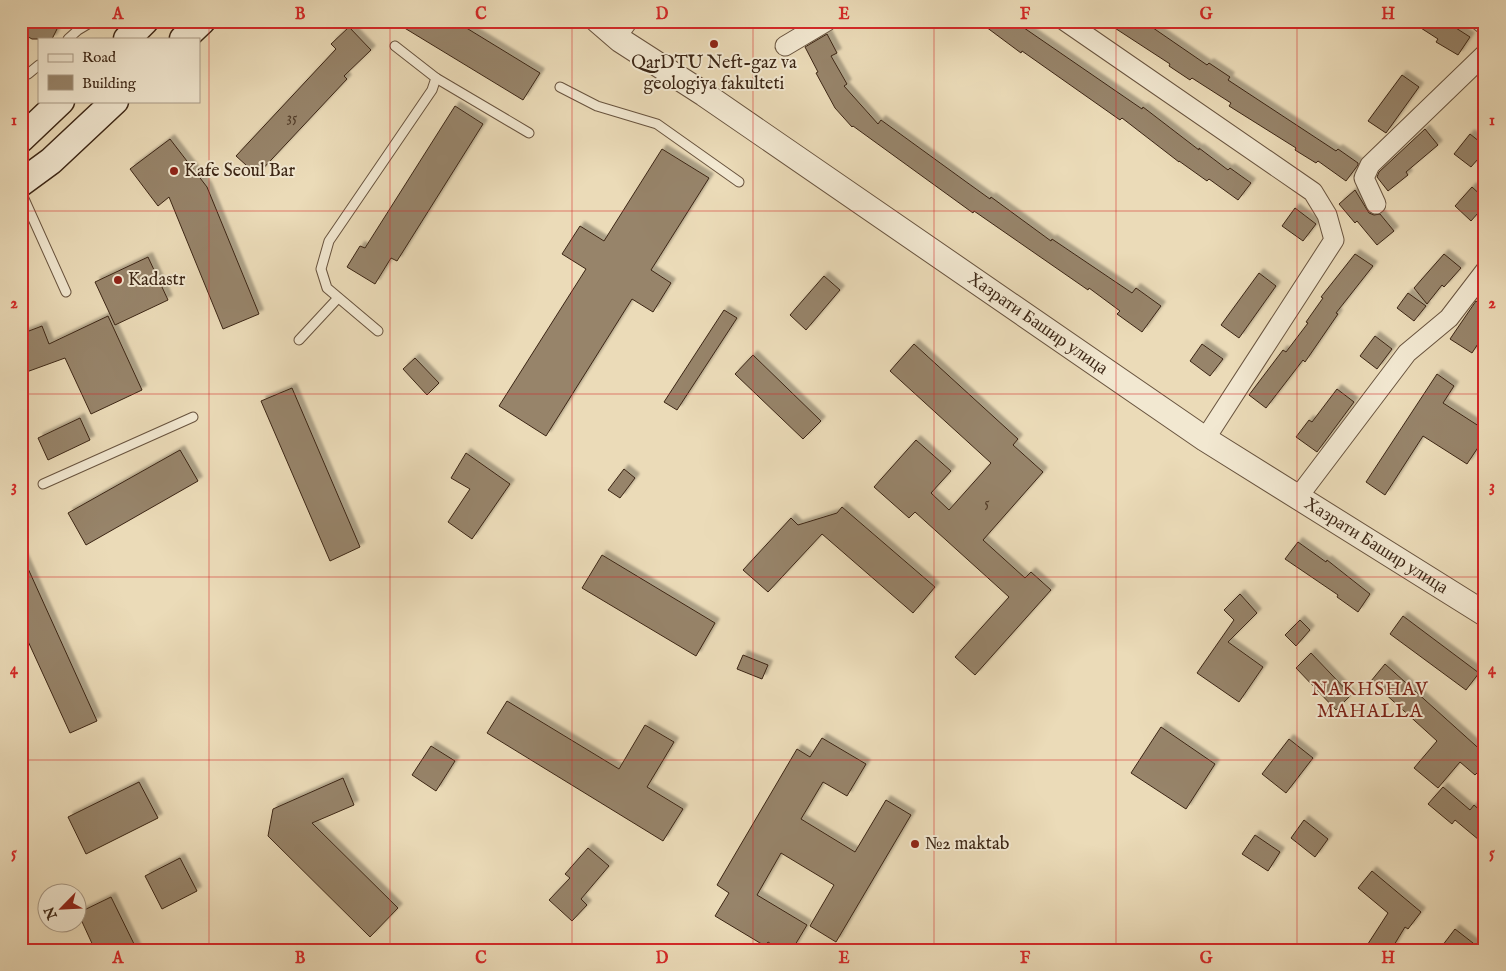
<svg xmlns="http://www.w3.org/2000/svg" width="1506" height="971" font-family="'IM FELL English',serif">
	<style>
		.building { fill: #97846a; stroke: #3c2615; filter: url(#shadow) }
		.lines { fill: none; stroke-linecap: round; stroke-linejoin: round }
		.service-casing { stroke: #68533e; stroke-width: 11 }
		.minor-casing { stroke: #68533e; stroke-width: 21 }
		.tertiary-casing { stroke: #68533e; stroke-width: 26 }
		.secondary-casing { stroke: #3c2615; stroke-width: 29 }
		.service { stroke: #f2e8d1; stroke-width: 9 }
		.minor { stroke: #f2e8d1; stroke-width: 19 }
		.tertiary { stroke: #f2e8d1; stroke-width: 24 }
		.secondary { stroke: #f2e8d1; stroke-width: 26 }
		.grid { fill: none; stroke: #d62828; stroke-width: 1; stroke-opacity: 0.55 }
		.poi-dot { fill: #8f2418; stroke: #f2e8d1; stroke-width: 2 }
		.labels { text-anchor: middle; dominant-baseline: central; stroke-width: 4; stroke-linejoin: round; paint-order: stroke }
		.number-label { font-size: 15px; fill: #533e2a }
		.poi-label { font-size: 18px; fill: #3c2615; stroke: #f2e8d1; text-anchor: start }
		.street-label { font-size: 18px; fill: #3c2615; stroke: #f2e8d1 }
		.neighbourhood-label { font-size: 19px; letter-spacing: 1px; fill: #7a1f14; stroke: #f2e8d1 }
		.neatline { fill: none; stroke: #d62828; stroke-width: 2 }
		.grid-label { font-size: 16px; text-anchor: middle; font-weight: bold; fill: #d62828 }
	</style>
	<defs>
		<filter id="shadow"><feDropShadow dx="4.5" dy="-4.5" stdDeviation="1" flood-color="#0004"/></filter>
	</defs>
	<rect width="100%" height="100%" fill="#ebdbb8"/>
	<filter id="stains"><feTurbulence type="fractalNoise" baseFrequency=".004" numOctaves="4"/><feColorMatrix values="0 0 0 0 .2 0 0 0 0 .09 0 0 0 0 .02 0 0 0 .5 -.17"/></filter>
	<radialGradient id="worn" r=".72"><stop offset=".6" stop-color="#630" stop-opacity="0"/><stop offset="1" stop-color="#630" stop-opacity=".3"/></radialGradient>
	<g class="building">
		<path d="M21 21H61L52 39H32L21 33Z"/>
		<path d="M393 21H455L540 73 523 100Z"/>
		<path d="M978 21H1014L1142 109 1143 107 1199 150V148L1228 170 1230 168 1251 183 1238 200 1209 179 1207 181 1179 161V162L1122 118 1120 120 1022 51 1021 53Z"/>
		<path d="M1104 21H1143L1207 65 1209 63 1230 77 1228 80 1336 151 1338 149 1358 163V165L1346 181 1318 161 1316 163 1295 150 1296 148 1229 106 1231 103 1192 78 1190 80 1169 66 1170 64Z"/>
		<path d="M1410 21H1445L1470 37 1458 55 1436 42 1438 39Z"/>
		<path d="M349 27 371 50 344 76 347 79 257 175 236 156 336 49 331 44Z"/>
		<path d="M827 34 837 53 831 56 847 84 844 86 878 124 881 120 965 181 990 199 991 197 1051 241 1052 239 1132 293 1136 288 1161 306 1142 332 1117 314 1120 311 1089 288 1088 290 974 211 973 213 853 126 852 127 835 108 816 73 818 72 805 47Z"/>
		<path d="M1402 75 1419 87 1386 133 1368 121Z"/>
		<path d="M455 106 483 124 397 261 391 258 375 284 347 267 360 246 365 248Z"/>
		<path d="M1425 129 1438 145 1406 172 1408 175 1388 191 1377 177 1379 172Z"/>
		<path d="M1470 134 1485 146V151L1471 167 1454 154Z"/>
		<path d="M170 139 207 187 259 314 223 329 169 197 158 206 130 169Z"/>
		<path d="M662 149 709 178 651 270 671 283 653 312 632 299 546 436 499 406 586 269 562 254 580 226 604 241Z"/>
		<path d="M1472 187 1485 199V205L1471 221 1455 206Z"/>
		<path d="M1355 190 1369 213 1374 215 1380 214 1394 231 1377 245 1357 221 1355 223 1339 204Z"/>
		<path d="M1295 208 1316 224 1303 241 1282 226Z"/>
		<path d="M1355 254 1373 266 1336 313 1338 314 1305 362 1303 360 1266 408 1249 395 1283 350 1286 352 1308 323 1306 322 1323 298 1321 297Z"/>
		<path d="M1444 254 1461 268 1444 287 1442 285 1427 304 1414 288Z"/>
		<path d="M148 257 168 300 115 325 95 282Z"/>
		<path d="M1259 273 1276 286 1239 338 1221 325Z"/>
		<path d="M824 276 840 290 806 330 790 315Z"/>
		<path d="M1408 293 1426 306 1414 321 1397 308Z"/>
		<path d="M1476 301 1485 307V333L1472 353 1450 339Z"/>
		<path d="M724 310 737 318 677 410 664 402Z"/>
		<path d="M108 316 142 390 91 414 65 358 21 374V334L42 326 49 344Z"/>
		<path d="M1375 336 1392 349 1377 369 1360 356Z"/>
		<path d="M914 344 1018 439 1013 445 1043 472 983 540 1025 578 1031 572 1051 590 975 675 955 657 1009 597 915 512 909 518 874 487 916 440 951 471 931 493 949 510 991 463 890 371Z"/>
		<path d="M1202 344 1223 359 1210 376 1190 361Z"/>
		<path d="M753 355 821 421 803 439 735 374Z"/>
		<path d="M415 358 439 383 427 395 403 369Z"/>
		<path d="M1437 374 1454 386 1443 403 1485 430V437L1467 464 1423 436 1385 495 1366 482Z"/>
		<path d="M292 388 360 547 330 561 261 401Z"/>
		<path d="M1337 389 1354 402 1317 452 1296 437 1309 420 1312 422Z"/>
		<path d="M80 418 90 440 48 460 38 438Z"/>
		<path d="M180 450 198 481 86 545 68 513Z"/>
		<path d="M466 453 510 484 472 539 448 522 470 489 451 478Z"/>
		<path d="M624 469 635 478 620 498 608 490Z"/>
		<path d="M842 507 935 587 913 613 822 534 768 592 743 570 791 518 798 525 837 513Z"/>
		<path d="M1298 542 1326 562 1327 560 1370 594 1358 612 1337 597 1338 595 1285 559Z"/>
		<path d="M21 553 97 721 70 733 21 626Z"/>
		<path d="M602 555 715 623 696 656 582 588Z"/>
		<path d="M1240 594 1257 613 1228 642 1263 667 1239 702 1197 673 1234 620 1224 610Z"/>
		<path d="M1403 616 1479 673 1466 690 1390 634Z"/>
		<path d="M1300 620 1310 630 1296 646 1285 635Z"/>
		<path d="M1311 653 1351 695 1336 710 1296 668Z"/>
		<path d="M743 655 768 665 762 679 737 669Z"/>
		<path d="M1385 664 1485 754V780L1477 773 1475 775 1460 762 1438 788 1414 768 1437 741 1371 681Z"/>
		<path d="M507 701 619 769 645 725 674 742 647 787 683 809 663 841 487 733Z"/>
		<path d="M1161 727 1215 764 1186 809 1131 773Z"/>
		<path d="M822 738 866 764 847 796 823 782 801 819 855 852 886 800 911 815 836 942 810 926 834 885 781 853 757 895 807 925 792 950H781L768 942 765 946 715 916 729 893 717 885 797 749 810 757Z"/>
		<path d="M1289 739 1313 758 1286 793 1262 774Z"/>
		<path d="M431 746 455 761 436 791 412 775Z"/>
		<path d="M343 778 354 805 312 823 398 908 370 937 268 836 273 809Z"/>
		<path d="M139 782 158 818 86 854 68 817Z"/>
		<path d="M1443 787 1470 810 1474 805 1485 815V845L1455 820 1452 824 1428 804Z"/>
		<path d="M1304 820 1328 839 1315 857 1291 838Z"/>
		<path d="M1255 835 1280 852 1268 871 1242 854Z"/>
		<path d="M588 848 609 866 581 899 587 905 572 921 549 900 570 878 565 874Z"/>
		<path d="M180 858 197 891 162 909 145 876Z"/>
		<path d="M1372 871 1421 912 1408 929 1405 927 1391 950H1364L1388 913 1358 888Z"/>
		<path d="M111 897 137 950H95L78 913Z"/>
		<path d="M1455 929 1482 950H1439Z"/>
	</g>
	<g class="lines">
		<g class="service-casing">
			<g id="service">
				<path d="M68 39 78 30 93 21"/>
				<path d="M621 39 634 21"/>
				<path d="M28 74 39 65"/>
				<path d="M436 78 529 133"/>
				<path d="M560 87 597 106 657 124 739 182"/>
				<path d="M21 192 66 292"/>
				<path d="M378 331 327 288 321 269 329 241 432 90 436 78 395 46"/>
				<path d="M299 340 338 298"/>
				<path d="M43 484 193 417"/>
			</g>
		</g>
		<g class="minor-casing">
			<g id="minor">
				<path d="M1065 21 1313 192 1327 215 1334 240 1205 439"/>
				<path d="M1480 21 1485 25"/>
				<path d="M785 46 827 21"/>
				<path d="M1376 204 1364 178 1370 165 1485 54"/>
				<path d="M1298 497 1407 353 1449 318 1485 271"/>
			</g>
		</g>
		<g class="tertiary-casing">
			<g id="tertiary">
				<path id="s1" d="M598 21 620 40 704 94 1205 439 1485 614"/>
			</g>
		</g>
		<g class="secondary-casing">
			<g id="secondary">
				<path d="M127 39 145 21"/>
				<path d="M183 39 202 21"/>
				<path d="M21 139 61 101"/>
				<path d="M21 183 51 161 115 101"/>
			</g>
		</g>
		<use href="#service" class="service"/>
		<use href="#minor" class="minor"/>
		<use href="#tertiary" class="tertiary"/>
		<use href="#secondary" class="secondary"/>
	</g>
	<path class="grid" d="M209 21V950M390 21V950M572 21V950M753 21V950M934 21V950M1116 21V950M1297 21V950M21 211H1485M21 394H1485M21 577H1485M21 760H1485"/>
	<g class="poi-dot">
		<circle cx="714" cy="44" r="5"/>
		<circle cx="174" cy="171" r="5"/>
		<circle cx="118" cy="280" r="5"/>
		<circle cx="915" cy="844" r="5"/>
	</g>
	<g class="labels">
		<g class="number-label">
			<text x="292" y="117">35</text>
			<text x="987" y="502">5</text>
		</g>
		<g class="poi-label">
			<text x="714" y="63" text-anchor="middle">QarDTU Neft-gaz va<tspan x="714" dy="21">geologiya fakulteti</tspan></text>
			<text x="184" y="171">Kafe Seoul Bar</text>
			<text x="128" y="280">Kadastr</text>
			<text x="925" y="844">№2 maktab</text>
		</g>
		<g class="street-label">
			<text stroke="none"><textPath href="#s1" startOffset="534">Хазрати Башир улица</textPath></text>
			<text stroke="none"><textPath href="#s1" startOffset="939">Хазрати Башир улица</textPath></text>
		</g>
		<g class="neighbourhood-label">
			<text x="1370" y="690">NAKHSHAV<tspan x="1370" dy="22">MAHALLA</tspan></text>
		</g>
	</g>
	<rect width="1506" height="971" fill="none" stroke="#ebdbb8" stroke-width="55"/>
	<rect x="38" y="38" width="162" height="65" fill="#f2e8d1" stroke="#a99a86"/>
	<rect x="48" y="54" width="25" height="8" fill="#f2e8d1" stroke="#a99a86"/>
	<text x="82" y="62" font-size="15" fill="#3c2615">Road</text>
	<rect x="48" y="75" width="25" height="15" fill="#97846a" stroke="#a99a86"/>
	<text x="82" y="88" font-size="15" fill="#3c2615">Building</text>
	<g transform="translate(62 908) rotate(246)"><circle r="24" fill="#f2e8d1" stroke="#a99a86"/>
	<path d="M0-4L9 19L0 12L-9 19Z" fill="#8f2418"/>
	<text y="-8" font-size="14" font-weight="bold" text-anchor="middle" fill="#3c2615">N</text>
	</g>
	<rect x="28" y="28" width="1450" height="916" class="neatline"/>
	<g class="grid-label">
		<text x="118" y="19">A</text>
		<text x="300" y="19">B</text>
		<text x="481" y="19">C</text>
		<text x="662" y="19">D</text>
		<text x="844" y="19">E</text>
		<text x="1025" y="19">F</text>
		<text x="1206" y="19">G</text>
		<text x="1388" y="19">H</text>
		<text x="14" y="125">1</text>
		<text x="1492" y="125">1</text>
		<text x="14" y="308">2</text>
		<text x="1492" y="308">2</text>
		<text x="14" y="491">3</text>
		<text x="1492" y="491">3</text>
		<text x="14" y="674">4</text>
		<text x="1492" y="674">4</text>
		<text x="14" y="858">5</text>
		<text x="1492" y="858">5</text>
		<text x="118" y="963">A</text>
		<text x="300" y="963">B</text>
		<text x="481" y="963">C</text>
		<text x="662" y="963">D</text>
		<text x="844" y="963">E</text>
		<text x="1025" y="963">F</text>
		<text x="1206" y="963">G</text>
		<text x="1388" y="963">H</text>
	</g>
	<rect width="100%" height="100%" filter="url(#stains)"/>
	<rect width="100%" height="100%" fill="url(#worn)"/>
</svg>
